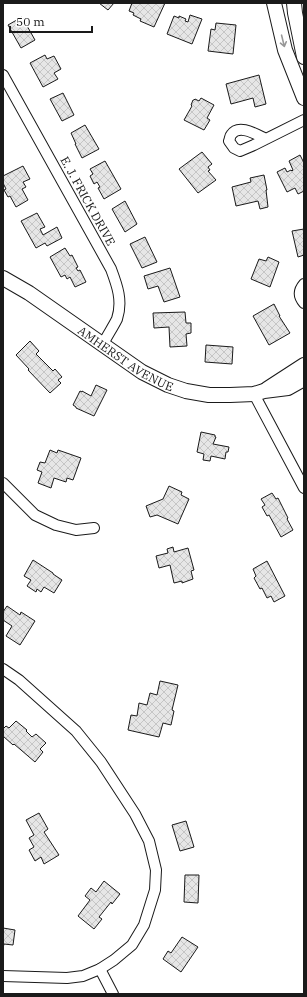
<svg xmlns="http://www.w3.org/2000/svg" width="307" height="997" font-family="'IBM Plex Serif',serif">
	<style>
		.building { fill: url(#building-cross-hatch); stroke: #1a1a1a }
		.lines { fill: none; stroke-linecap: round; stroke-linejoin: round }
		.street-casing { stroke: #1a1a1a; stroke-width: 12 }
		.secondary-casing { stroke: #1a1a1a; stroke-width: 16 }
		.street { stroke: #fff; stroke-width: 10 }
		.secondary { stroke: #fff; stroke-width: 14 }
		.oneway { stroke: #989898 }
		.labels { text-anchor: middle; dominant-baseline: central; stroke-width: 3; stroke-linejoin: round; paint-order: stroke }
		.street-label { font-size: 12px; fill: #1a1a1a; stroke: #fff }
	</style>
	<defs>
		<pattern id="building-cross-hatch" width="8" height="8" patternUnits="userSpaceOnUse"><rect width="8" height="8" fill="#e6e6e6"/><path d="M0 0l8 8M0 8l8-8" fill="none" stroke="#c5c5c5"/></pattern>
	</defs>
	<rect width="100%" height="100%" fill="#fff"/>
	<g class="building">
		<path d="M99 3H114L108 10Z"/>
		<path d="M132 3H149L150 4 151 3H165L154 27 140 21 141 19 133 15 134 13 129 11Z"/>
		<path d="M190 15 202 19 192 44 167 34 174 16 179 18V16L186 19 185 21 188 22Z"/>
		<path d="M22 17 35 40 21 48 8 25Z"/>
		<path d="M216 23 236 25 233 54 208 51 211 29 215 30Z"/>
		<path d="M45 55 47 59 54 56 61 69 54 73 58 79 43 87 30 63Z"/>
		<path d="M259 75 266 104 255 107 253 98 231 104 226 84Z"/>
		<path d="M63 93 74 115 62 121 50 99Z"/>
		<path d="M201 98 214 105 207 118 210 120 204 130 184 120 192 106 191 105 193 100H194L195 99 199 101Z"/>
		<path d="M85 125 99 149 82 158 75 144H76L71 133Z"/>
		<path d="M202 152 212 164 208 167 210 170 208 171 216 180 198 193 179 169Z"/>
		<path d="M300 155 304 163V191L298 194 295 188 287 192 277 172 285 168 287 172 291 170 292 171 293 170 289 161Z"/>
		<path d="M105 161 121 189 104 199 98 188 100 187 97 182 94 184 90 176 93 174 90 169Z"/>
		<path d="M23 166 30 179 23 182 26 187 22 189 28 200 16 207 10 196 8 197 4 190 6 189 3 183V176Z"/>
		<path d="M264 175 267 190H266L268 207 260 209 258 201 236 206 232 187 251 182 250 178Z"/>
		<path d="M125 201 137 224 125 232 112 209Z"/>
		<path d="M37 213 45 227 40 229 43 235 57 227 62 238 47 246 45 243 36 248 21 221Z"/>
		<path d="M304 229V255L298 257 292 231Z"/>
		<path d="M145 237 157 262 142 268 130 244Z"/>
		<path d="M65 248 70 256 72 255 78 267 76 268 78 271 80 270 86 282 75 287 70 277 67 279 65 275 61 277 50 257Z"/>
		<path d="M268 257 279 262 270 287 251 279 259 259 266 261Z"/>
		<path d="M170 268 180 297 164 302 158 286 148 289 144 276Z"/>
		<path d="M274 304 280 316H279L290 333 269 345 253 316Z"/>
		<path d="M185 312 186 323H191V333L186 334 187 346 170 347 169 327 154 328 153 313Z"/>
		<path d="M30 341 39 351 36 354 53 371 55 369 62 377 58 380 61 383 50 393 28 370 29 369 16 355Z"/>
		<path d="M206 345 233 347 232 364 205 362Z"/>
		<path d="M96 385 107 390 94 416 76 408V407L73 405 80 391 82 392V391L91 396Z"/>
		<path d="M201 432 215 435V437H216L213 444 229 447 228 452H226L225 459 211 456 210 461 203 460 204 454 197 452Z"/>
		<path d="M50 450 57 453 58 450 81 458 73 480 67 478 66 482 54 478 51 488 38 483 42 472 37 470 40 462 45 463Z"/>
		<path d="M169 486 182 492 181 495 189 499 178 524 157 515 150 517 146 506 163 499Z"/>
		<path d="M272 493 276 499 278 498 288 518 287 519 293 530 281 537 269 515 267 516 262 507 265 505 261 499Z"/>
		<path d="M173 547 174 552 188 548 194 570 191 571 193 579 182 583V581L174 583 170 565 159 568 156 556 168 553 167 549Z"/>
		<path d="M33 560 53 573V574L62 580 54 593 44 587 41 592 37 589 36 592 27 586 31 580 24 576Z"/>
		<path d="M267 561 285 596 274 602 271 596 267 598 262 588 260 589 254 578 256 576 253 569Z"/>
		<path d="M7 606 20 615 21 612 35 621 20 645 6 636 12 626 3 620V612Z"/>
		<path d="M160 681 178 685 172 710 174 711 171 725 163 723 159 737 128 730 131 715 137 716 139 703 147 705 150 693 157 695Z"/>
		<path d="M16 721 27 730 26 731 32 737 36 734 46 743 40 749 43 752 35 762 14 744 13 745 3 736V729L6 726 9 728Z"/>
		<path d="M39 813 48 829 44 832 59 855 44 864 41 857 35 861 29 850 34 847 29 838 34 835 26 820Z"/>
		<path d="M186 821 194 847 180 851 172 825Z"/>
		<path d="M185 875H199L198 903 184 902Z"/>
		<path d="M104 881 120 894 112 904 111 902 99 917 102 919 94 929 78 916 90 900 85 896 91 888 96 892Z"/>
		<path d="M3 928 15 930 13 945 4 944 3 948Z"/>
		<path d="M182 937 198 947 181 972 163 959 168 951 171 953Z"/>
	</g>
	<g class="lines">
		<g class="street-casing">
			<g id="street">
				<path d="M3 75 111 269C117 285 123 301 117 319 113 327 107 336 103 344"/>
				<path d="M266 139C257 135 239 123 231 135 230 136 230 139 229 141L234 148 240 151 254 145 304 120"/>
				<path d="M304 284C298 291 298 296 304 303"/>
				<path d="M254 394 304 488"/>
				<path d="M3 483 35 515 56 525 76 530 94 528"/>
				<path d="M3 669 19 680 76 731 101 762 135 814 149 841 156 870 155 890 144 925 132 945 114 960 100 969 83 976 67 978 3 976"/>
				<path d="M100 969 113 994"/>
			</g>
		</g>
		<g class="secondary-casing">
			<g id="secondary">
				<path d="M274 3 285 50 304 98"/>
				<path d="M294 3 295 13 304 57"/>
				<path id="s1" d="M3 278 29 293 142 372 168 385 186 391 209 395H230L254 394 264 391 288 388 304 379"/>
				<path d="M267 389 304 365"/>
			</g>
		</g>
		<use href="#street" class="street"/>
		<use href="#secondary" class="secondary"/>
	</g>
	<defs><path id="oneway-shaft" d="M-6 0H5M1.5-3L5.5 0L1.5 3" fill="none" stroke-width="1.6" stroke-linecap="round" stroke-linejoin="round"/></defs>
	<use class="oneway" href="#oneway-shaft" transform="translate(283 41) rotate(76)"/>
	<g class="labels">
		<g class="street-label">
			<text transform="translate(88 201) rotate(61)">E. J. FRICK DRIVE</text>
			<text stroke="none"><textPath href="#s1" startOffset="147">AMHERST AVENUE</textPath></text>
		</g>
	</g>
	<rect width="307" height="997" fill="none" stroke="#1a1a1a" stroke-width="8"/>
	<path d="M10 26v6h82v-6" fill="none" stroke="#1a1a1a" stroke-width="2"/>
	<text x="16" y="26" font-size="12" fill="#1a1a1a" stroke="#ffffff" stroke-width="3" paint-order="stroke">50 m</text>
</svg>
